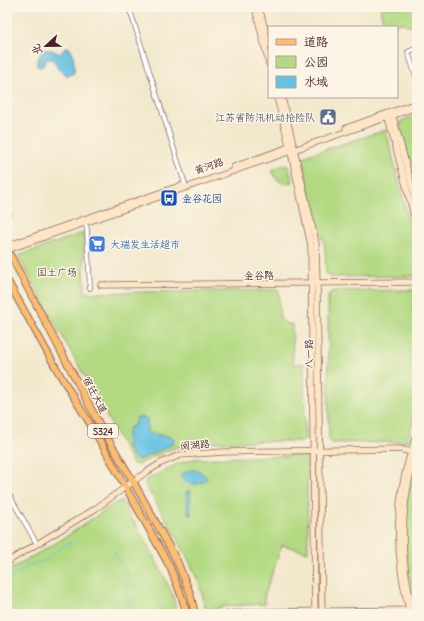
<svg xmlns="http://www.w3.org/2000/svg" width="424" height="621" font-family="Delius,'LXGW WenKai TC',sans-serif">
	<style>
		.green { fill: #b3da83; stroke: #7e7c57 }
		.water { fill: #66c2e4; stroke: #587088 }
		.lines { fill: none; stroke-linecap: round; stroke-linejoin: round }
		.stream { stroke: #66c2e4; stroke-width: 1 }
		.street-casing { stroke: #856664; stroke-width: 5.5 }
		.secondary-casing { stroke: #856664; stroke-width: 7 }
		.primary-casing { stroke: #856664; stroke-width: 8 }
		.street { stroke: #fff; stroke-width: 4 }
		.secondary { stroke: #fee5c5; stroke-width: 5.5 }
		.primary { stroke: #fcbd6f; stroke-width: 6 }
		.labels { text-anchor: middle; dominant-baseline: central; stroke-width: 3; stroke-linejoin: round; paint-order: stroke }
		.shield { fill: #fcf5e5; stroke: #7f5f63; stroke-width: 1 }
		.shield-label { font-size: 9px; font-weight: bold; fill: #4a1f2b }
		.service-label { font-size: 10px; fill: #4e5e75; stroke: #fcf5e5; text-anchor: end }
		.street-label { font-size: 10px; fill: #4a1f2b; stroke: #fcf5e5 }
		.transit-label { font-size: 10px; fill: #164399; stroke: #fcf5e5; text-anchor: start }
		.shop-label { font-size: 10px; fill: #366cbe; stroke: #fcf5e5; text-anchor: start }
		.park-label { font-size: 10px; fill: #644e41; stroke: #fcf5e5 }
	</style>
	<rect width="100%" height="100%" fill="#fcf5e5"/>
	<filter id="ink" filterUnits="userSpaceOnUse"><feTurbulence type="fractalNoise" baseFrequency=".025" numOctaves="2"/><feDisplacementMap in="SourceGraphic" scale="8" xChannelSelector="R" yChannelSelector="G"/><feConvolveMatrix kernelMatrix="1 2 1 2 8 2 1 2 1" color-interpolation-filters="sRGB"/></filter>
	<filter id="wash" filterUnits="userSpaceOnUse"><feTurbulence type="fractalNoise" baseFrequency=".012" numOctaves="4" result="noise"/><feDisplacementMap in="SourceGraphic" scale="16" xChannelSelector="R" yChannelSelector="G"/><feGaussianBlur stdDeviation="0.9" result="paint"/><feColorMatrix in="noise" values="0 0 0 0 0 0 0 0 0 0 0 0 0 0 0 0 0 1.4 0 .05"/><feComposite in="paint" operator="in"/></filter>
	<g filter="url(#wash)">
		<rect width="100%" height="100%" fill="#f2e9cd"/>
		<g class="green">
			<path d="M380 7H416L417 27 413 28 404 23H399L395 27H384Z"/>
			<path d="M417 115V197L400 127 401 121Z"/>
			<path d="M386 130 417 256V276L331 277 326 273C325 257 327 237 316 226L303 161 304 157 308 155Z"/>
			<path d="M286 164 289 168 292 182 285 184 276 179 272 170Z"/>
			<path d="M7 198 13 217 7 219Z"/>
			<path d="M83 233 85 293 279 290C279 297 278 317 282 321 284 324 288 324 292 324L293 364H304L305 439 302 441 203 442C177 445 160 453 138 465L133 464 18 256Z"/>
			<path d="M417 290V410L408 438 405 442 331 443 329 439 328 295 332 291Z"/>
			<path d="M417 454V611C407 577 403 541 406 506 407 489 413 471 417 454Z"/>
			<path d="M307 455 308 552 282 545 264 597 265 604 227 606 206 611C204 602 202 592 199 584 186 549 164 517 145 484L146 480 177 464 193 459Z"/>
			<path d="M122 501C133 522 180 595 176 614H7V571L61 540 115 503Z"/>
		</g>
		<g class="water">
			<path d="M67 46C75 51 74 65 74 73L68 76 57 68V66L53 59H46L43 66 39 67 37 66V61L43 50H51L60 54Z"/>
			<path d="M141 417 147 419V433L172 437 174 439 173 444 139 460C125 456 124 437 130 427L134 426 136 418Z"/>
			<path d="M193 470 201 472 207 478C200 487 184 486 181 475L188 471Z"/>
			<path d="M190 490 191 492 190 494 191 515 190 516 188 512 186 493 187 491Z"/>
		</g>
		<g class="lines">
			<g class="stream">
				<path d="M114 552 128 574 127 593 132 614"/>
				<path d="M7 581C15 575 23 568 33 564 37 562 41 563 45 561 55 555 61 545 73 542"/>
			</g>
		</g>
	</g>
	<g filter="url(#ink)">
		<g class="lines">
			<g class="street-casing">
				<g id="street">
					<path d="M129 7 186 187"/>
					<path d="M417 48 408 52 417 79"/>
					<path d="M85 223 87 229 90 288"/>
					<path d="M7 491 37 544"/>
				</g>
			</g>
			<g class="secondary-casing">
				<g id="secondary">
					<path d="M255 7 269 64"/>
					<path d="M259 7 269 45"/>
					<path d="M277 97 292 157 311 246 315 614"/>
					<path d="M282 97 313 230 316 243 317 283 322 614"/>
					<path d="M392 113 417 205"/>
					<path d="M388 118 417 227"/>
					<path d="M346 128 417 103"/>
					<path d="M234 167 292 146"/>
					<path d="M7 246 182 185"/>
					<path d="M7 250 417 107"/>
					<path d="M101 285 417 282"/>
					<path d="M7 562 95 509 145 473 161 463 180 455 224 452 399 449 416 453"/>
					<path d="M228 614 257 612 413 610"/>
					<path d="M410 614C399 573 395 531 402 489 405 470 411 451 417 432"/>
					<path d="M414 614C398 555 400 506 417 448"/>
				</g>
			</g>
			<g class="primary-casing">
				<g id="primary">
					<path d="M7 249 102 429 133 481 177 561 190 593 195 614"/>
					<path d="M7 280 60 375 95 432 170 567 181 595 187 614"/>
				</g>
			</g>
			<use href="#street" class="street"/>
			<use href="#secondary" class="secondary"/>
			<use href="#primary" class="primary"/>
		</g>
	</g>
	<defs>
		<g id="civic-square" transform="scale(0.9)"><rect x="-9" y="-9" width="18" height="18" rx="4" fill="#5c6f8a" stroke="#fcf5e5"/><path d="M-.6-6.5H3V-4.5H.6V-3L4-1V1h2V6H-6V1h2V-1L-.6-3ZM-1.2 2.5V6h2.4V2.5Z" fill="#fff"/></g>
		<g id="bus-square" transform="scale(0.9)"><rect x="-9" y="-9" width="18" height="18" rx="4" fill="#1a4fb4" stroke="#fcf5e5"/><path d="M-5-6H5V4H4V6H2V4H-2V6H-4V4H-5ZM-3.5-4V0h7V-4ZM-3.5 1.2v1.5H-2V1.2ZM2 1.2v1.5H3.5V1.2Z" fill="#fff"/></g>
		<g id="supermarket-square" transform="scale(0.9)"><rect x="-9" y="-9" width="18" height="18" rx="4" fill="#3f7fe0" stroke="#fcf5e5"/><path d="M-6-5.5h2.5l.6 2H6L4.5 2H-2.5L-4.4-4H-6ZM-1.5 3.2a1.3 1.3 0 1 0 .1 0ZM3 3.2a1.3 1.3 0 1 0 .1 0Z" fill="#fff"/></g>
	</defs>
	<g fill-rule="evenodd">
		<use href="#civic-square" x="328" y="117"/>
		<use href="#bus-square" x="169" y="198"/>
		<use href="#supermarket-square" x="97" y="244"/>
	</g>
	<g class="labels">
		<rect class="shield" x="88" y="424" width="30" height="14" rx="3"/>
		<g class="shield-label">
			<text x="103" y="431">S324</text>
		</g>
		<g class="service-label">
			<text x="315" y="117">江苏省防汛机动抢险队</text>
		</g>
		<g class="street-label">
			<text transform="translate(209 166) rotate(-19)">黄河路</text>
			<text x="259" y="275">金谷路</text>
			<text transform="translate(309 354) rotate(-91)">八一路</text>
			<text transform="translate(95 395) rotate(62)">宿迁大道</text>
			<text transform="translate(195 445) rotate(-6)">阅湖路</text>
		</g>
		<g class="transit-label">
			<text x="182" y="198">金谷花园</text>
		</g>
		<g class="shop-label">
			<text x="110" y="244">大瑞发生活超市</text>
		</g>
		<g class="park-label">
			<text x="57" y="272">国土广场</text>
		</g>
	</g>
	<rect width="424" height="621" fill="none" stroke="#fcf5e5" stroke-width="24"/>
	<rect x="268" y="26" width="130" height="72" fill="#fcf5e5" stroke="#b59f9b"/>
	<rect x="276" y="39" width="20" height="6" fill="#fcbd6f" stroke="#b59f9b"/>
	<text x="304" y="46" font-size="12" fill="#4a1f2b">道路</text>
	<rect x="276" y="56" width="20" height="12" fill="#b3da83" stroke="#b59f9b"/>
	<text x="304" y="66" font-size="12" fill="#4a1f2b">公园</text>
	<rect x="276" y="76" width="20" height="12" fill="#66c2e4" stroke="#b59f9b"/>
	<text x="304" y="86" font-size="12" fill="#4a1f2b">水域</text>
	<g transform="translate(46 46) rotate(248)" stroke="#fcf5e5" stroke-width="3" paint-order="stroke">
	<path d="M0-3L7 15L0 10L-7 15Z" fill="#4a1f2b"/>
	<text y="-6" font-size="11" font-weight="bold" text-anchor="middle" fill="#4a1f2b">北</text>
	</g>
</svg>
